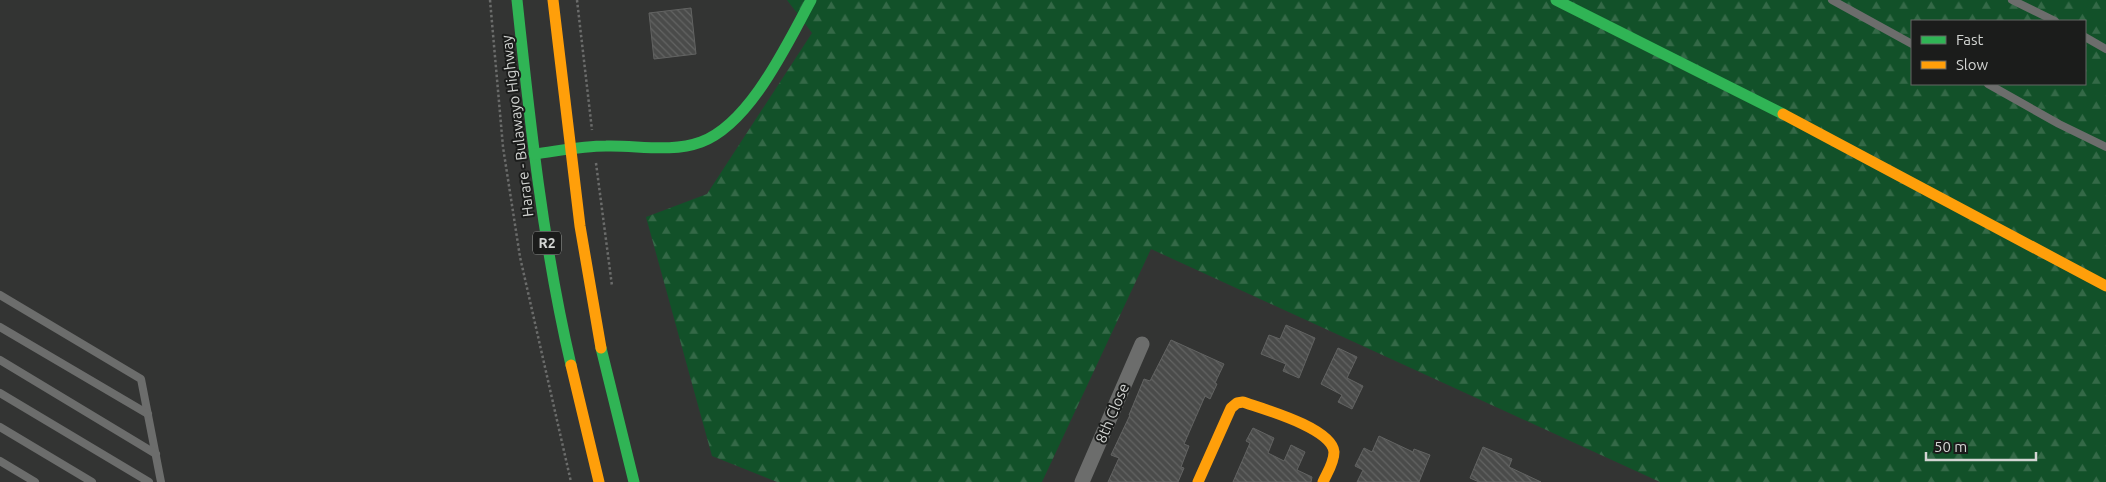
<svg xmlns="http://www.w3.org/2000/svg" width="2106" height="482" font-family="Ubuntu,sans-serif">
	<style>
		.forest { fill: url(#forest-firs); fill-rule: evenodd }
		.building { fill: url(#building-back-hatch); stroke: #626362 }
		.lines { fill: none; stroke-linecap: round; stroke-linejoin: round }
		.path { stroke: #6b6c6b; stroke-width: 2.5; stroke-dasharray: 2.5 2.5; stroke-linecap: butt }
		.lane { stroke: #6c6d6c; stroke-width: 8 }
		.street { stroke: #6c6d6c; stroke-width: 15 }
		.fast { stroke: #30b455; stroke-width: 11 }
		.slow { stroke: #ff9f0a; stroke-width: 11 }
		.labels { text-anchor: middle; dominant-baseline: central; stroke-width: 4; stroke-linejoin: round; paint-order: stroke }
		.shield { fill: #1b1c1b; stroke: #9c9e9c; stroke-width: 1 }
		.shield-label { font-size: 14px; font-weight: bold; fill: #d3d5d3 }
		.street-label { font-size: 15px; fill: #d3d5d3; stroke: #1b1c1b }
	</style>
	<defs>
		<pattern id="forest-firs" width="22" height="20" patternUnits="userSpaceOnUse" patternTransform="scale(1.25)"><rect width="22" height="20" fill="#125129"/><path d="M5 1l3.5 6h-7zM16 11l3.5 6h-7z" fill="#346947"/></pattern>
		<pattern id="building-back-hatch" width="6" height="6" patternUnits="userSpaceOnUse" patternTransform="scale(1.25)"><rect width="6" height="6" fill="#4a4b4a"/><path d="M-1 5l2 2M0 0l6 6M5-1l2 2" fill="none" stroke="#636463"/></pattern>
	</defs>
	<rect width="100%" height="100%" fill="#333433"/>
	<path class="forest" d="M787 0H2106V482H1660L1151 249 1042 482H777L712 456 646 217 707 194 812 33ZM1912 21H2085V84H1912Z"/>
	<g class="building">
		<path d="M691 8 696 54 654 59 649 13Z"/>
		<path d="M1286 325 1315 338 1299 378 1283 371 1286 364 1261 354 1269 335 1280 339Z"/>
		<path d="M1171 340 1224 364 1215 383 1217 384 1210 399 1205 396 1184 444 1189 446 1181 467 1184 468 1178 482H1108L1119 458 1111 455 1130 415H1129L1144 379 1150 381Z"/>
		<path d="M1338 348 1357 357 1347 378 1363 386 1352 409 1338 402 1342 395 1321 384Z"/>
		<path d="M1253 428 1274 438 1268 453 1284 461 1291 445 1305 452 1297 470 1312 477 1311 482H1233L1250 443 1246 441Z"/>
		<path d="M1379 436 1413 452 1414 449 1430 455 1419 482H1357L1363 470 1355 466 1364 448 1372 452Z"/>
		<path d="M1483 447 1512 459 1509 467 1541 482H1479L1470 478Z"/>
	</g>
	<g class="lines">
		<g class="path">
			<path d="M490 0 503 147 520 257 571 482"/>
			<path d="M577 0 592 130"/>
			<path d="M596 163 612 286"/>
		</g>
		<g class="lane">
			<path d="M1832 0 1912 44"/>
			<path d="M2012 0 2055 21"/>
			<path d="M2085 37 2106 49"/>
			<path d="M1988 84 2059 124 2106 147"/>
			<path d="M0 295 141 379 161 482"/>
			<path d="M0 327 148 414"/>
			<path d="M0 360 156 454"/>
			<path d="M0 393 149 482"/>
			<path d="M0 427 92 482"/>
			<path d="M0 461 35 482"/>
		</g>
		<path class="street" d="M1082 482 1142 344"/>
		<g class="fast">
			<path d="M517 0C530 123 543 245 571 365"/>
			<path d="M1556 0 1783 114"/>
			<path d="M534 154C558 151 582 146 606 146 637 145 671 153 701 142 750 124 787 44 811 0"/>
			<path d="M601 348 634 482"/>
		</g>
		<g class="slow">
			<path d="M553 0 580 226 601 348"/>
			<path d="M1783 114 2106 286"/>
			<path d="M571 365 599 482"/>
			<path d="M1198 482 1231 408 1237 403 1243 402C1263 409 1332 428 1334 452 1334 463 1327 473 1323 482"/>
		</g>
	</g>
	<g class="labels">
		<rect class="shield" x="533" y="231.5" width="28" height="23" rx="4"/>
		<g class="shield-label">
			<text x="547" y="243">R2</text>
		</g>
		<g class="street-label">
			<text transform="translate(517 126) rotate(-97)">Harare - Bulawayo Highway</text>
			<text transform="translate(1112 413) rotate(-67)">8th Close</text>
		</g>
	</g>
	<rect x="1911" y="20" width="175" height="65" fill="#1b1c1b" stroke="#656665"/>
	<rect x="1921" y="36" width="25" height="8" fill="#30b455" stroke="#656665"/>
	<text x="1956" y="45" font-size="15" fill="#d3d5d3">Fast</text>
	<rect x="1921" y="61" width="25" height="8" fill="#ff9f0a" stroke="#656665"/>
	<text x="1956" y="70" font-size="15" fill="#d3d5d3">Slow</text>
	<path d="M1926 452v8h110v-8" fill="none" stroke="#d3d5d3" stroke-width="2.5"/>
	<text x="1934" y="452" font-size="15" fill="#d3d5d3" stroke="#1b1c1b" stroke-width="4" paint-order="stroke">50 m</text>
</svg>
